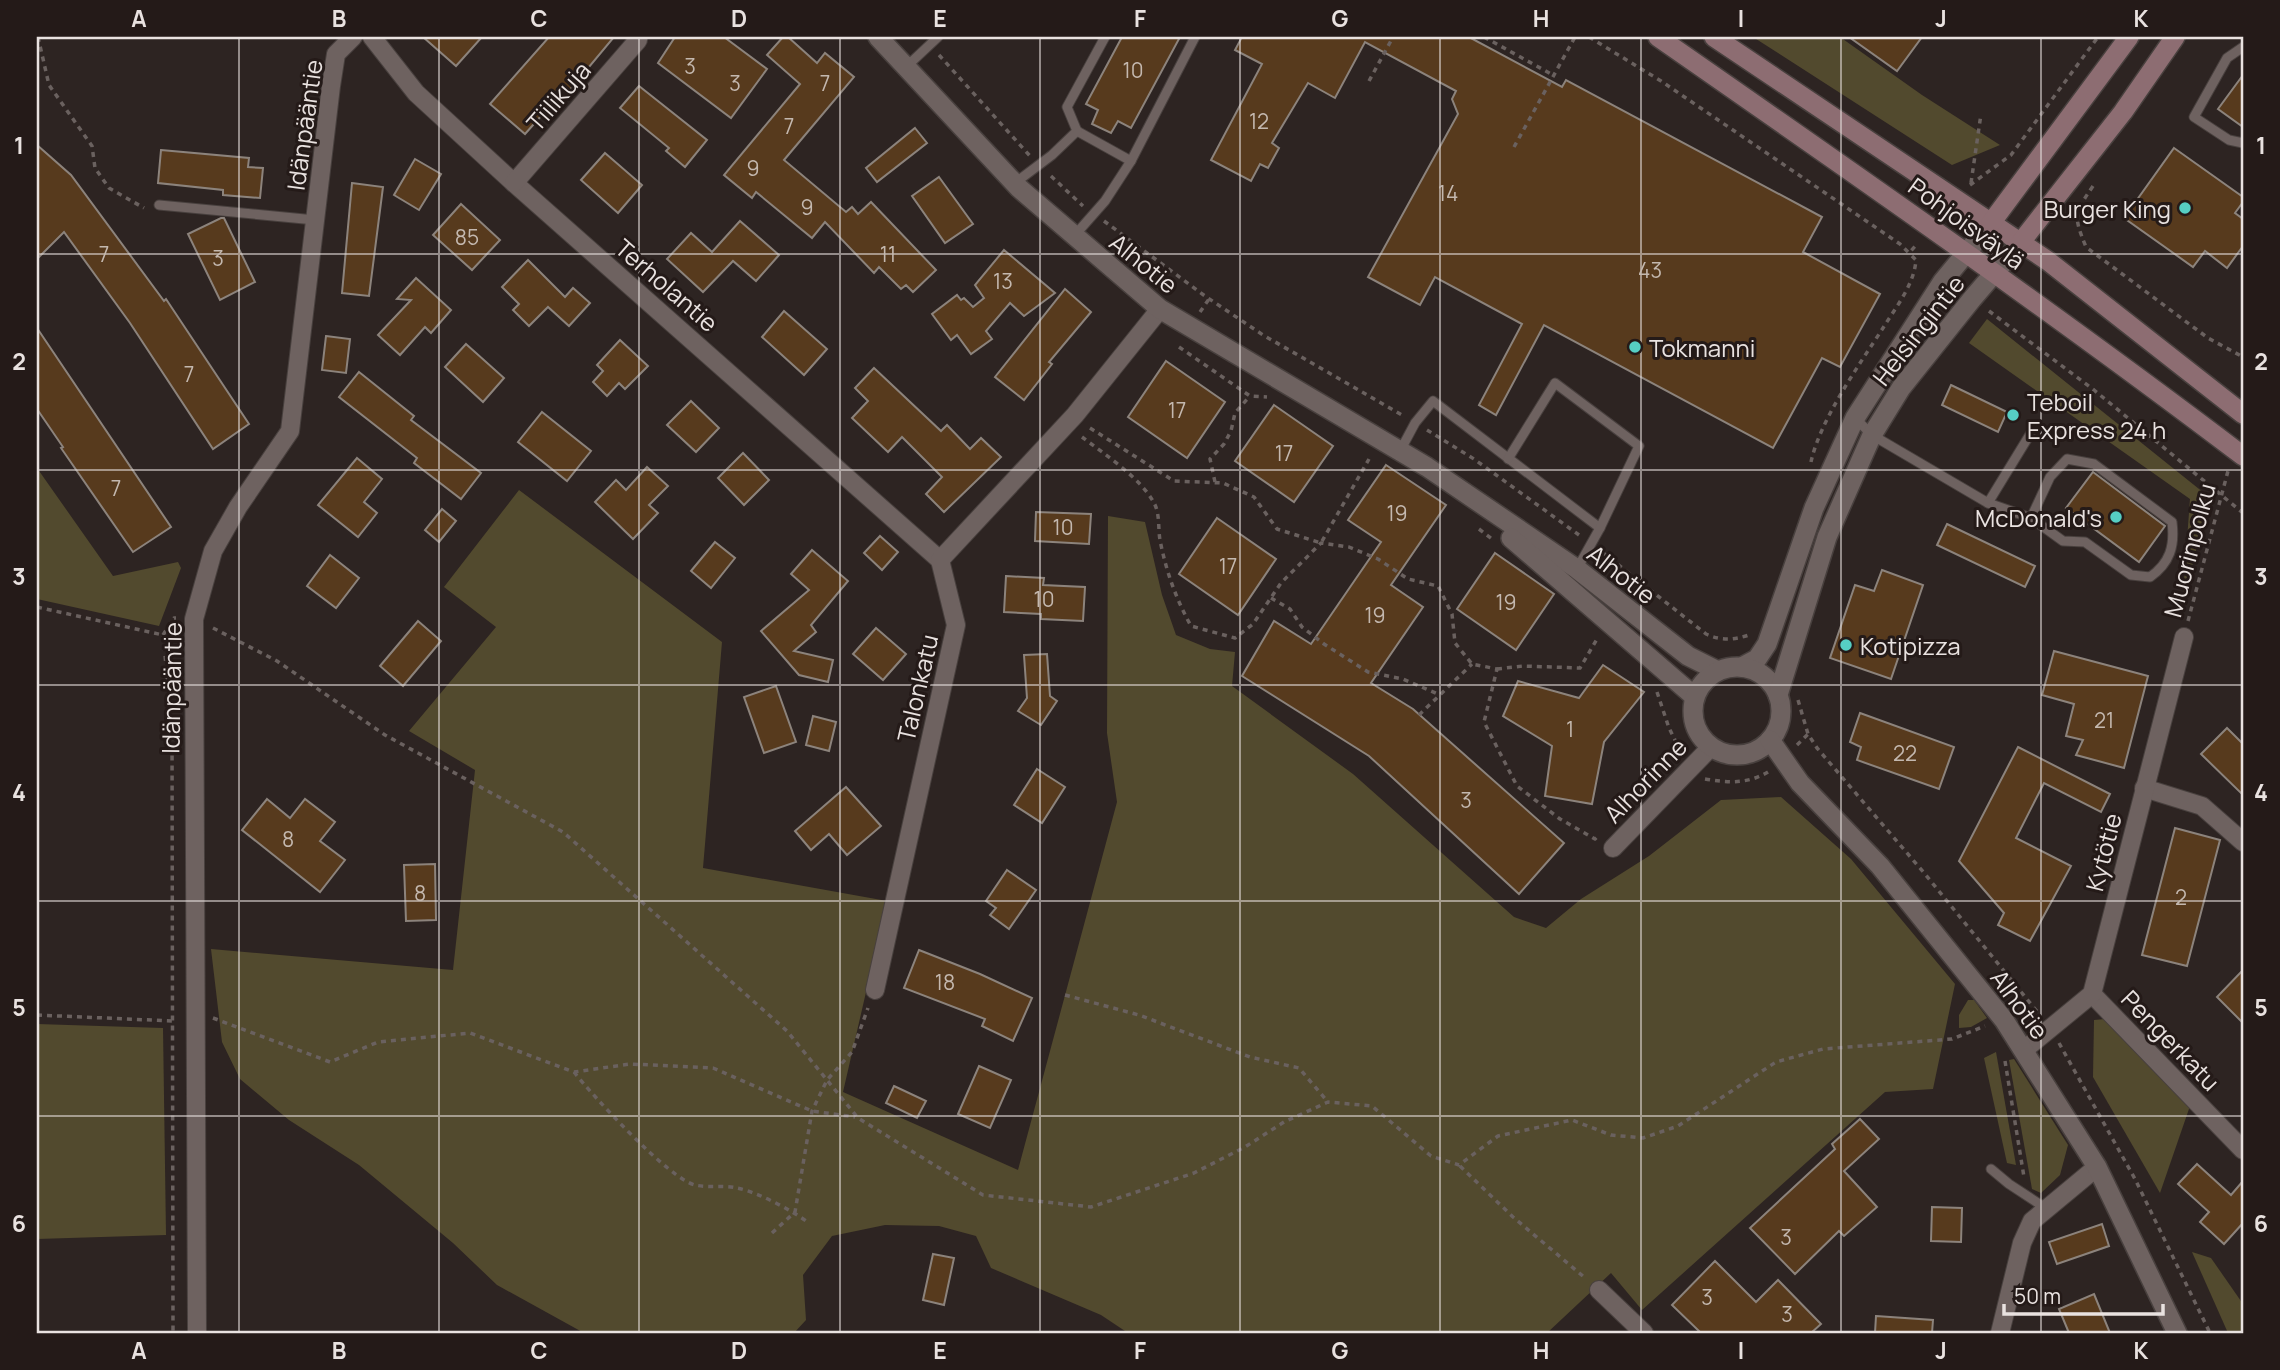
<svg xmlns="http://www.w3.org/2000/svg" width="2280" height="1370" font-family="Manrope,sans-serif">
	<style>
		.green { fill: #524a2e }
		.building { fill: #573a1d; stroke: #8c837c; stroke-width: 2 }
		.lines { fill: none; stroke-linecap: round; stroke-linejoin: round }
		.service-casing { stroke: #48403e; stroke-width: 11 }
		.minor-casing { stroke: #48403e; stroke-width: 20 }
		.tertiary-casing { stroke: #48403e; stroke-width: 22 }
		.secondary-casing { stroke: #48403e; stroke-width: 22 }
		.path { stroke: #6a615f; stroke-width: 3.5; stroke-dasharray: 5 5; stroke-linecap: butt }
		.service { stroke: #6e6260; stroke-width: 9 }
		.minor { stroke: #6e6260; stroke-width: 18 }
		.tertiary { stroke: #6e6260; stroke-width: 19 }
		.secondary { stroke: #8d6d72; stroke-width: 19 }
		.grid { fill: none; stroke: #e9e2e0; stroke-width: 2; stroke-opacity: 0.55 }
		.poi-dot { fill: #56cec3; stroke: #241a18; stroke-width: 2.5 }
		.labels { text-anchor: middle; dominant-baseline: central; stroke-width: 6; stroke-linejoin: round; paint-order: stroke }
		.number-label { font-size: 21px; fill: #c4b8af }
		.street-label { font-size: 24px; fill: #e9e2e0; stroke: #241a18 }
		.poi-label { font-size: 24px; fill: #e9e2e0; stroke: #241a18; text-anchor: start }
		.neatline { fill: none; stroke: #e9e2e0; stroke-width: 2.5 }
		.grid-label { font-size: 23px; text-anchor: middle; font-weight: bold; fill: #e9e2e0 }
	</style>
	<rect width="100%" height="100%" fill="#2d2422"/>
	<g class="green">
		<path d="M1753 37H1840L1922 95 2000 145 1952 165Z"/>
		<path d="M1987 319 2209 497 2182 608 2190 499 1969 343Z"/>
		<path d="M37 468 113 576 178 562 181 568 159 626 37 599Z"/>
		<path d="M519 490 722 642 703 868 887 901 843 1092 1018 1170 1117 802 1107 733 1108 516 1145 522 1162 595 1176 635 1210 649 1235 652 1232 686 1353 774 1514 917 1546 928 1581 899 1649 856 1721 800 1781 797 1851 859 1955 984 1933 1089 1885 1092 1642 1310 1611 1273 1547 1333H1128L1101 1315 991 1268 976 1236 939 1226 885 1225 832 1236 803 1275 806 1320 794 1333H584L497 1285 453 1243 359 1165 289 1120 240 1079 222 1042 211 949 453 970 475 770 409 731 496 627 444 587Z"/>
		<path d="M1968 1000H1974L1987 1018 1971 1027 1959 1028V1015Z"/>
		<path d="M2105 1019 2190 1106 2160 1193 2093 1077 2094 1020Z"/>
		<path d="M37 1024 163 1028 166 1235 37 1239Z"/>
		<path d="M1996 1052 2016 1165 2007 1163 1984 1058Z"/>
		<path d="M2014 1059 2068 1145 2060 1175 2041 1193 2032 1189 2009 1060Z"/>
		<path d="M2192 1252 2211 1258 2243 1304V1333H2228Z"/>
	</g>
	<g class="building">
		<path d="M423 37H482L456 66Z"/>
		<path d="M549 37H614L569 91 566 88 525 134 490 104Z"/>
		<path d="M675 37H724L767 69 731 118 658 63Z"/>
		<path d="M783 37H788L817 63 825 53 854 77 784 160 846 212 852 207 858 214 871 202 936 270 913 292 906 285 901 289 879 267 874 273 825 222 812 238 756 192 752 198 724 175 800 84 767 55Z"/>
		<path d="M1122 37H1180L1131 128 1118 121 1111 133 1092 124 1098 110 1086 104Z"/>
		<path d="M1242 37H1469L1562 87 1566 80 1822 217 1803 252 1880 294 1840 367 1822 358 1773 448 1544 325 1496 415 1479 405 1522 324 1435 277 1420 305 1368 277 1458 114 1452 99 1456 91 1365 42 1335 98 1308 83 1272 143 1279 148 1268 168 1260 164 1251 181 1211 160 1262 64 1235 50Z"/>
		<path d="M1849 37H1922L1897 71Z"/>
		<path d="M2243 75V127L2218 109Z"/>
		<path d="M639 86 707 140 685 167 666 151 669 148 620 108Z"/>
		<path d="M915 128 927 143 877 182 866 168Z"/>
		<path d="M37 145 71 175 164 301 166 299 249 424 213 449 130 323 64 232 37 259Z"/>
		<path d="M2174 148 2243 197V202L2235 213 2243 219V246L2227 268 2205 251 2193 267 2124 218Z"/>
		<path d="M161 150 249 158 248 167 263 168 260 198 223 195V190L158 183Z"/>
		<path d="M605 153 642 185 618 213 581 180Z"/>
		<path d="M415 159 441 174 419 210 394 195Z"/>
		<path d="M939 177 973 224 945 243 912 196Z"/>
		<path d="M352 183 383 187 369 296 342 293Z"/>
		<path d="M461 204 500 240 472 270 433 235Z"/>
		<path d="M221 218H224L255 282 220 300 188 234Z"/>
		<path d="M740 221 779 255 756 281 733 261 703 292 667 259 691 233 712 252Z"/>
		<path d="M1004 250 1055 293 1024 316 1010 303 986 331 992 339 971 354 957 335 951 340 932 314 957 295 961 300 964 298 973 307 984 298 975 285Z"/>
		<path d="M528 260 565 297 573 288 590 303 569 326 548 307 529 326 513 310 519 304 502 287Z"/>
		<path d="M416 278 451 310 431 333 425 327 400 355 378 335 411 300 397 299Z"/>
		<path d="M1065 289 1091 312 1049 362 1052 364 1024 400 995 377Z"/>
		<path d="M784 311 827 349 804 375 762 337Z"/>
		<path d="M37 328 171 527 133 552 61 448 63 447 37 409Z"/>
		<path d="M326 336 350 339 346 373 322 370Z"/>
		<path d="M620 340 648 366 625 389 619 383 607 396 593 382 603 371 597 365Z"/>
		<path d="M466 344 504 378 483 402 445 367Z"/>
		<path d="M1166 361 1225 402 1187 458 1128 417Z"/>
		<path d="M874 368 941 431 947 425 970 449 981 438 1001 457 944 512 926 494 942 477 902 437 888 452 852 418 868 401 855 388Z"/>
		<path d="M359 372 414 416 411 420 481 473 461 499 414 463 417 458 339 397Z"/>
		<path d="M1951 385 2007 412 1998 432 1942 405Z"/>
		<path d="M691 401 719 428 696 452 667 425Z"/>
		<path d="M1274 405 1333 446 1294 502 1235 461Z"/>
		<path d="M542 412 591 451 567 481 518 442Z"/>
		<path d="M743 453 769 480 744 505 718 478Z"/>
		<path d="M357 458 382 479 364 502 377 513 358 537 318 505Z"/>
		<path d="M1386 465 1446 505 1391 585 1423 607 1371 683 1413 709 1564 843 1519 894 1369 756 1242 676 1274 621 1311 644 1381 542 1348 520Z"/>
		<path d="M647 467 668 486 649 505 658 513 633 539 595 502 616 480 626 490Z"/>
		<path d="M2093 472 2165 526 2139 562 2066 508Z"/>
		<path d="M442 509 456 521 439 542 425 530Z"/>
		<path d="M1036 512 1091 514 1089 544 1035 541Z"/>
		<path d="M1217 518 1276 559 1238 615 1179 574Z"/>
		<path d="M1947 524 2035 566 2025 587 1937 545Z"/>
		<path d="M880 536 898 552 882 570 864 553Z"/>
		<path d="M715 542 735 558 711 588 691 571Z"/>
		<path d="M812 550 848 581 811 625 816 632 794 651 833 660 828 682 799 675 761 631 809 590 791 574Z"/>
		<path d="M1495 553 1554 594 1516 650 1457 609Z"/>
		<path d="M330 555 359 578 336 608 307 586Z"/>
		<path d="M1882 570 1923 585 1891 679 1830 658 1855 585 1874 591Z"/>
		<path d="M1006 576 1044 578 1043 585 1085 587 1083 621 1041 619V614L1004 612Z"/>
		<path d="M418 621 441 641 403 686 380 666Z"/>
		<path d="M876 628 906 654 883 680 853 654Z"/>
		<path d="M2054 651 2148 676 2124 768 2076 755 2083 740 2066 736 2074 704 2042 695Z"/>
		<path d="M1047 654 1050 696 1057 701 1041 725 1018 711 1027 698 1024 655Z"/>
		<path d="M1603 665 1644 692 1604 742 1592 804 1545 796 1552 746 1503 716 1518 681 1579 698Z"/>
		<path d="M776 686 796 742 764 753 744 697Z"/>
		<path d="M1860 713 1954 747 1939 789 1857 760 1861 747 1850 742Z"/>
		<path d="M813 716 836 722 829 751 806 745Z"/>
		<path d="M2227 728 2243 744V795L2201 754Z"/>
		<path d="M2018 747 2110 794 2101 812 2044 783 2016 838 2071 866 2030 941 1998 925 2004 913 1959 861Z"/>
		<path d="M1037 769 1065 787 1042 823 1014 805Z"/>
		<path d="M846 787 881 826 847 855 829 834 811 850 795 831Z"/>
		<path d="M267 799 290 818 305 799 335 822 320 841 345 860 320 892 242 830Z"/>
		<path d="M2175 828 2220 840 2187 966 2142 955Z"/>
		<path d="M435 864 436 920 406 921 404 865Z"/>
		<path d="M1007 870 1036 890 1009 929 990 915 996 908 986 901Z"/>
		<path d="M919 950 980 974 1032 998 1013 1041 982 1026 985 1019 904 988Z"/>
		<path d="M2243 970V1023L2217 997Z"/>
		<path d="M979 1066 1011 1080 990 1128 958 1114Z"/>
		<path d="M894 1086 926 1101 917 1118 886 1103Z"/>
		<path d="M1860 1119 1879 1139 1844 1171 1877 1207 1844 1236 1839 1231 1795 1274 1750 1228 1835 1149 1832 1144Z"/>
		<path d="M2197 1164 2231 1195 2243 1181V1223L2224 1244 2200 1222 2209 1212 2178 1184Z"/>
		<path d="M1932 1207 1962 1208 1961 1242 1931 1241Z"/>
		<path d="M2102 1224 2109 1246 2057 1264 2049 1242Z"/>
		<path d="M933 1254 954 1258 944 1305 923 1300Z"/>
		<path d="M1715 1261 1756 1302 1778 1280 1821 1324 1811 1333H1701L1672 1305Z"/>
		<path d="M2094 1294 2110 1333H2069L2059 1309Z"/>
		<path d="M1876 1316 1933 1320 1932 1333H1875Z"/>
	</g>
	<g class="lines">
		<g class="service-casing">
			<g id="service">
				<path d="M2243 47 2227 58 2194 117 2229 140 2243 143"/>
				<path d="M906 67 938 37"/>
				<path d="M1077 131 1131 161"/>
				<path d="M1015 183 1052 155 1077 131 1067 107 1105 37"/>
				<path d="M159 205 315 220"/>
				<path d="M1075 235 1105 201 1131 161 1195 37"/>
				<path d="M1855 418 1872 435 1988 503 2032 431"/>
				<path d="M1400 451 1415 423 1433 401 1600 528"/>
				<path d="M1508 459 1555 383 1639 446 1600 528 1577 569"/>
				<path d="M1988 503 2031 518 2063 541 2085 542 2131 575 2150 577C2170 563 2175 546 2172 522L2094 464 2067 459 2050 477 2031 518"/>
				<path d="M1991 1169 2009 1184 2047 1209"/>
			</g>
		</g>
		<g class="minor-casing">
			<g id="minor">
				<path d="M372 37 416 93 514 183 940 560"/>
				<path d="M514 183 638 40"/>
				<path d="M2144 788 2202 806 2243 842"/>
				<path d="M1613 848 1711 747"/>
				<path d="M875 990 956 625 940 560 1075 415 1160 309"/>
				<path d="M2092 994 2243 1150"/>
				<path d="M2024 1050 2092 994 2184 637"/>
				<path d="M1599 1290 1644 1333"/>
				<path d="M197 1333 194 619 213 551 238 507 290 431 331 86 336 54 353 37"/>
				<path d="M2000 1333 2022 1243 2032 1221 2097 1167"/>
			</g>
		</g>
		<g class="tertiary-casing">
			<g id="tertiary">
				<path d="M878 37 1019 188 1160 309 1427 467 1577 569 1688 656 1718 671"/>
				<path d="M1511 538 1695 697"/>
				<path d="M1742 667 1757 659 1767 644 1814 508 1855 418 1943 281 1991 223"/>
				<circle cx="1737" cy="711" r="44"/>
				<path d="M1778 695 1827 537 1872 435 1901 388 1972 299 2021 242"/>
				<path d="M1770 740 1800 783 1880 866 2004 1020 2097 1167 2177 1333"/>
			</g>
		</g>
		<g class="secondary-casing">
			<g id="secondary">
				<path d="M1658 37C1855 174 2052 311 2243 456"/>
				<path d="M1714 37 2048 261 2243 414"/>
				<path d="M1991 223 2129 37"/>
				<path d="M2021 242 2123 112 2175 37"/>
			</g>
		</g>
		<g class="path">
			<path d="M38 37 49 85 92 146 95 168 109 188 144 208"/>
			<path d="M1484 37 1553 75"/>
			<path d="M1589 37 1661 81 1900 244 1909 253 1918 243"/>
			<path d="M939 55 1030 156"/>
			<path d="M1369 81 1393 37"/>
			<path d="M1514 147 1575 37"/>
			<path d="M1051 176 1083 206"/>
			<path d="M1971 183 1981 114"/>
			<path d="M1970 185 2011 155 2098 37"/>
			<path d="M2093 186C2074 214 2073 215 2086 247L2208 338 2243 357"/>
			<path d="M1104 221 1205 296 1263 335 1402 415"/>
			<path d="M1989 311 2094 390 2243 513"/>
			<path d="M1200 312 1209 299"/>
			<path d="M1179 347 1250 396 1267 397"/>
			<path d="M1090 428 1174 481 1223 483 1254 497 1277 529 1321 543 1369 459"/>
			<path d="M1427 430 1474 459 1579 535"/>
			<path d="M1082 437C1104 454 1141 478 1154 503 1160 513 1158 529 1160 540 1166 571 1176 599 1191 626L1235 638 1253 624 1281 583 1321 543 1349 547 1378 559 1408 579 1438 586 1452 614 1455 643 1472 664 1497 669 1484 722 1517 786 1560 819 1595 839 1597 837"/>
			<path d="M1811 462C1820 420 1859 365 1883 328 1896 307 1914 285 1916 260L1909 253"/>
			<path d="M1215 482 1210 459 1224 444 1231 431 1235 413 1250 396"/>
			<path d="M1479 529 1492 539"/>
			<path d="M1602 552 1706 634C1721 641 1734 640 1749 635"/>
			<path d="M1271 598 1290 609 1302 627 1324 644 1368 672 1403 679 1440 695"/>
			<path d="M37 607 163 635 172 726 173 1333"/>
			<path d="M2188 621 2228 471"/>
			<path d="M213 628 277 661 385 735 563 832 787 1031 858 1118 983 1195 1091 1207 1194 1173 1245 1147 1284 1122 1328 1102 1372 1106 1431 1156 1459 1165 1498 1136 1572 1120 1611 1135 1643 1138 1678 1126 1776 1062 1823 1049 1952 1039 1985 1026"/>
			<path d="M163 635 174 618H176"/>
			<path d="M1497 669 1523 666 1580 668 1597 639"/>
			<path d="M1657 692 1669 728 1681 752"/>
			<path d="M1798 700 1808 734 1817 748 1925 874 2039 1014"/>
			<path d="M1419 715 1472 664"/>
			<path d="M1797 745 1808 734"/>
			<path d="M1705 779C1728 783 1748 784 1768 772"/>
			<path d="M1065 995 1139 1015 1250 1057 1299 1068 1328 1102"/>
			<path d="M37 1015 173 1021"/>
			<path d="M213 1018 330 1062 378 1042 470 1033 574 1072 630 1064 713 1068 812 1111 855 1117"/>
			<path d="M2059 1043 2135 1179 2210 1333"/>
			<path d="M2005 1061 2024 1177"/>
			<path d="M574 1072C592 1095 669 1179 695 1185 708 1188 724 1185 737 1188 758 1192 793 1211 809 1223"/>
			<path d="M1460 1166 1513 1217 1584 1277"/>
			<path d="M772 1233 795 1212 812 1111 827 1080 852 1052 868 1008"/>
		</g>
		<use href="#service" class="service"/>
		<use href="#minor" class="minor"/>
		<use href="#tertiary" class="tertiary"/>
		<use href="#secondary" class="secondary"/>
	</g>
	<path class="grid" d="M239 37V1333M439 37V1333M639 37V1333M840 37V1333M1040 37V1333M1240 37V1333M1440 37V1333M1641 37V1333M1841 37V1333M2041 37V1333M37 254H2243M37 470H2243M37 685H2243M37 901H2243M37 1116H2243"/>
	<g class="poi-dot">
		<circle cx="2185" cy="208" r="7"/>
		<circle cx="1635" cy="347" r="7"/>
		<circle cx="2013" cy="415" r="7"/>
		<circle cx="2116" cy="517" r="7"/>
		<circle cx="1846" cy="645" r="7"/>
	</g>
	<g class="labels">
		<g class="number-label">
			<text x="690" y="66">3</text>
			<text x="1133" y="70">10</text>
			<text x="735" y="83">3</text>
			<text x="825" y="83">7</text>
			<text x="1259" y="121">12</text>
			<text x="789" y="126">7</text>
			<text x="753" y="168">9</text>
			<text x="1448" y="193">14</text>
			<text x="807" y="207">9</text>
			<text x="467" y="237">85</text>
			<text x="104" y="254">7</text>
			<text x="888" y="254">11</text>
			<text x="218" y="258">3</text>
			<text x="1650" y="270">43</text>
			<text x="1003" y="281">13</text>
			<text x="189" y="374">7</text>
			<text x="1177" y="410">17</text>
			<text x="1284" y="453">17</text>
			<text x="116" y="488">7</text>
			<text x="1397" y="513">19</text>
			<text x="1063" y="527">10</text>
			<text x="1228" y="566">17</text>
			<text x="1044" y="599">10</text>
			<text x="1506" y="602">19</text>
			<text x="1375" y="615">19</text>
			<text x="2104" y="720">21</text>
			<text x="1570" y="729">1</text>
			<text x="1905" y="753">22</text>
			<text x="1466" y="800">3</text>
			<text x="288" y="839">8</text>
			<text x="420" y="893">8</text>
			<text x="2181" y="897">2</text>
			<text x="945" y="982">18</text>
			<text x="1786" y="1237">3</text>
			<text x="1707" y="1297">3</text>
			<text x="1787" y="1314">3</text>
		</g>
		<g class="street-label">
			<text transform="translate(558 96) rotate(-49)">Tiilikuja</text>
			<text transform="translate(304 125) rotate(-82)">Idänpääntie</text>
			<text transform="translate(1967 223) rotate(36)">Pohjoisväylä</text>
			<text transform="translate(1144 263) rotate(39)">Alhotie</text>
			<text transform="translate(667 285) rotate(41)">Terholantie</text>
			<text transform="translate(1918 330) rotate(-52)">Helsingintie</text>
			<text transform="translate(2189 550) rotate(-75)">Muorinpolku</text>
			<text transform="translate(1622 574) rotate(38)">Alhotie</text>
			<text transform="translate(171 688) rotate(-89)">Idänpääntie</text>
			<text transform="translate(917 688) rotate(-77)">Talonkatu</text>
			<text transform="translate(1645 780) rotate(-46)">Alhorinne</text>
			<text transform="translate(2103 852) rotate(-76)">Kytötie</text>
			<text transform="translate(2020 1004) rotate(54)">Alhotie</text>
			<text transform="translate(2171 1040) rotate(46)">Pengerkatu</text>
		</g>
		<g class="poi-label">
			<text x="2171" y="208" text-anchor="end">Burger King</text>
			<text x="1649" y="347">Tokmanni</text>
			<text x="2027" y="401">Teboil<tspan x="2027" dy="28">Express 24 h</tspan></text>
			<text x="2102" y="517" text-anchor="end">McDonald's</text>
			<text x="1860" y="645">Kotipizza</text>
		</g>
	</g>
	<rect width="2280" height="1370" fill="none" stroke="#241a18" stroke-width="77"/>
	<path d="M2004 1304v10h159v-10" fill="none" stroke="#e9e2e0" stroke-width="3.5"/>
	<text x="2014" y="1304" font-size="21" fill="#e9e2e0" stroke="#241a18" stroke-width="5" paint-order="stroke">50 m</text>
	<rect x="38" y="38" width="2204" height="1294" class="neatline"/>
	<g class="grid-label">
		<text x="139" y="27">A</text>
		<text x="339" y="27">B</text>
		<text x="539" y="27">C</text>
		<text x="739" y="27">D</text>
		<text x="940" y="27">E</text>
		<text x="1140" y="27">F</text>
		<text x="1340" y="27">G</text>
		<text x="1541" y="27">H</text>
		<text x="1741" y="27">I</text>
		<text x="1941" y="27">J</text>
		<text x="2141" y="27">K</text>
		<text x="19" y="154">1</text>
		<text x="2261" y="154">1</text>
		<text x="19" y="370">2</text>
		<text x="2261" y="370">2</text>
		<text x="19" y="585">3</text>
		<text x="2261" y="585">3</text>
		<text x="19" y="801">4</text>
		<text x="2261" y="801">4</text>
		<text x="19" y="1016">5</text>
		<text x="2261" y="1016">5</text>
		<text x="19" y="1232">6</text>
		<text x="2261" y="1232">6</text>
		<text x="139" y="1359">A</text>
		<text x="339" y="1359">B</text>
		<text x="539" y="1359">C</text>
		<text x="739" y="1359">D</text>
		<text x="940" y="1359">E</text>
		<text x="1140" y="1359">F</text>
		<text x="1340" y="1359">G</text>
		<text x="1541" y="1359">H</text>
		<text x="1741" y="1359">I</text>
		<text x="1941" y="1359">J</text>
		<text x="2141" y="1359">K</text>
	</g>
</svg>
